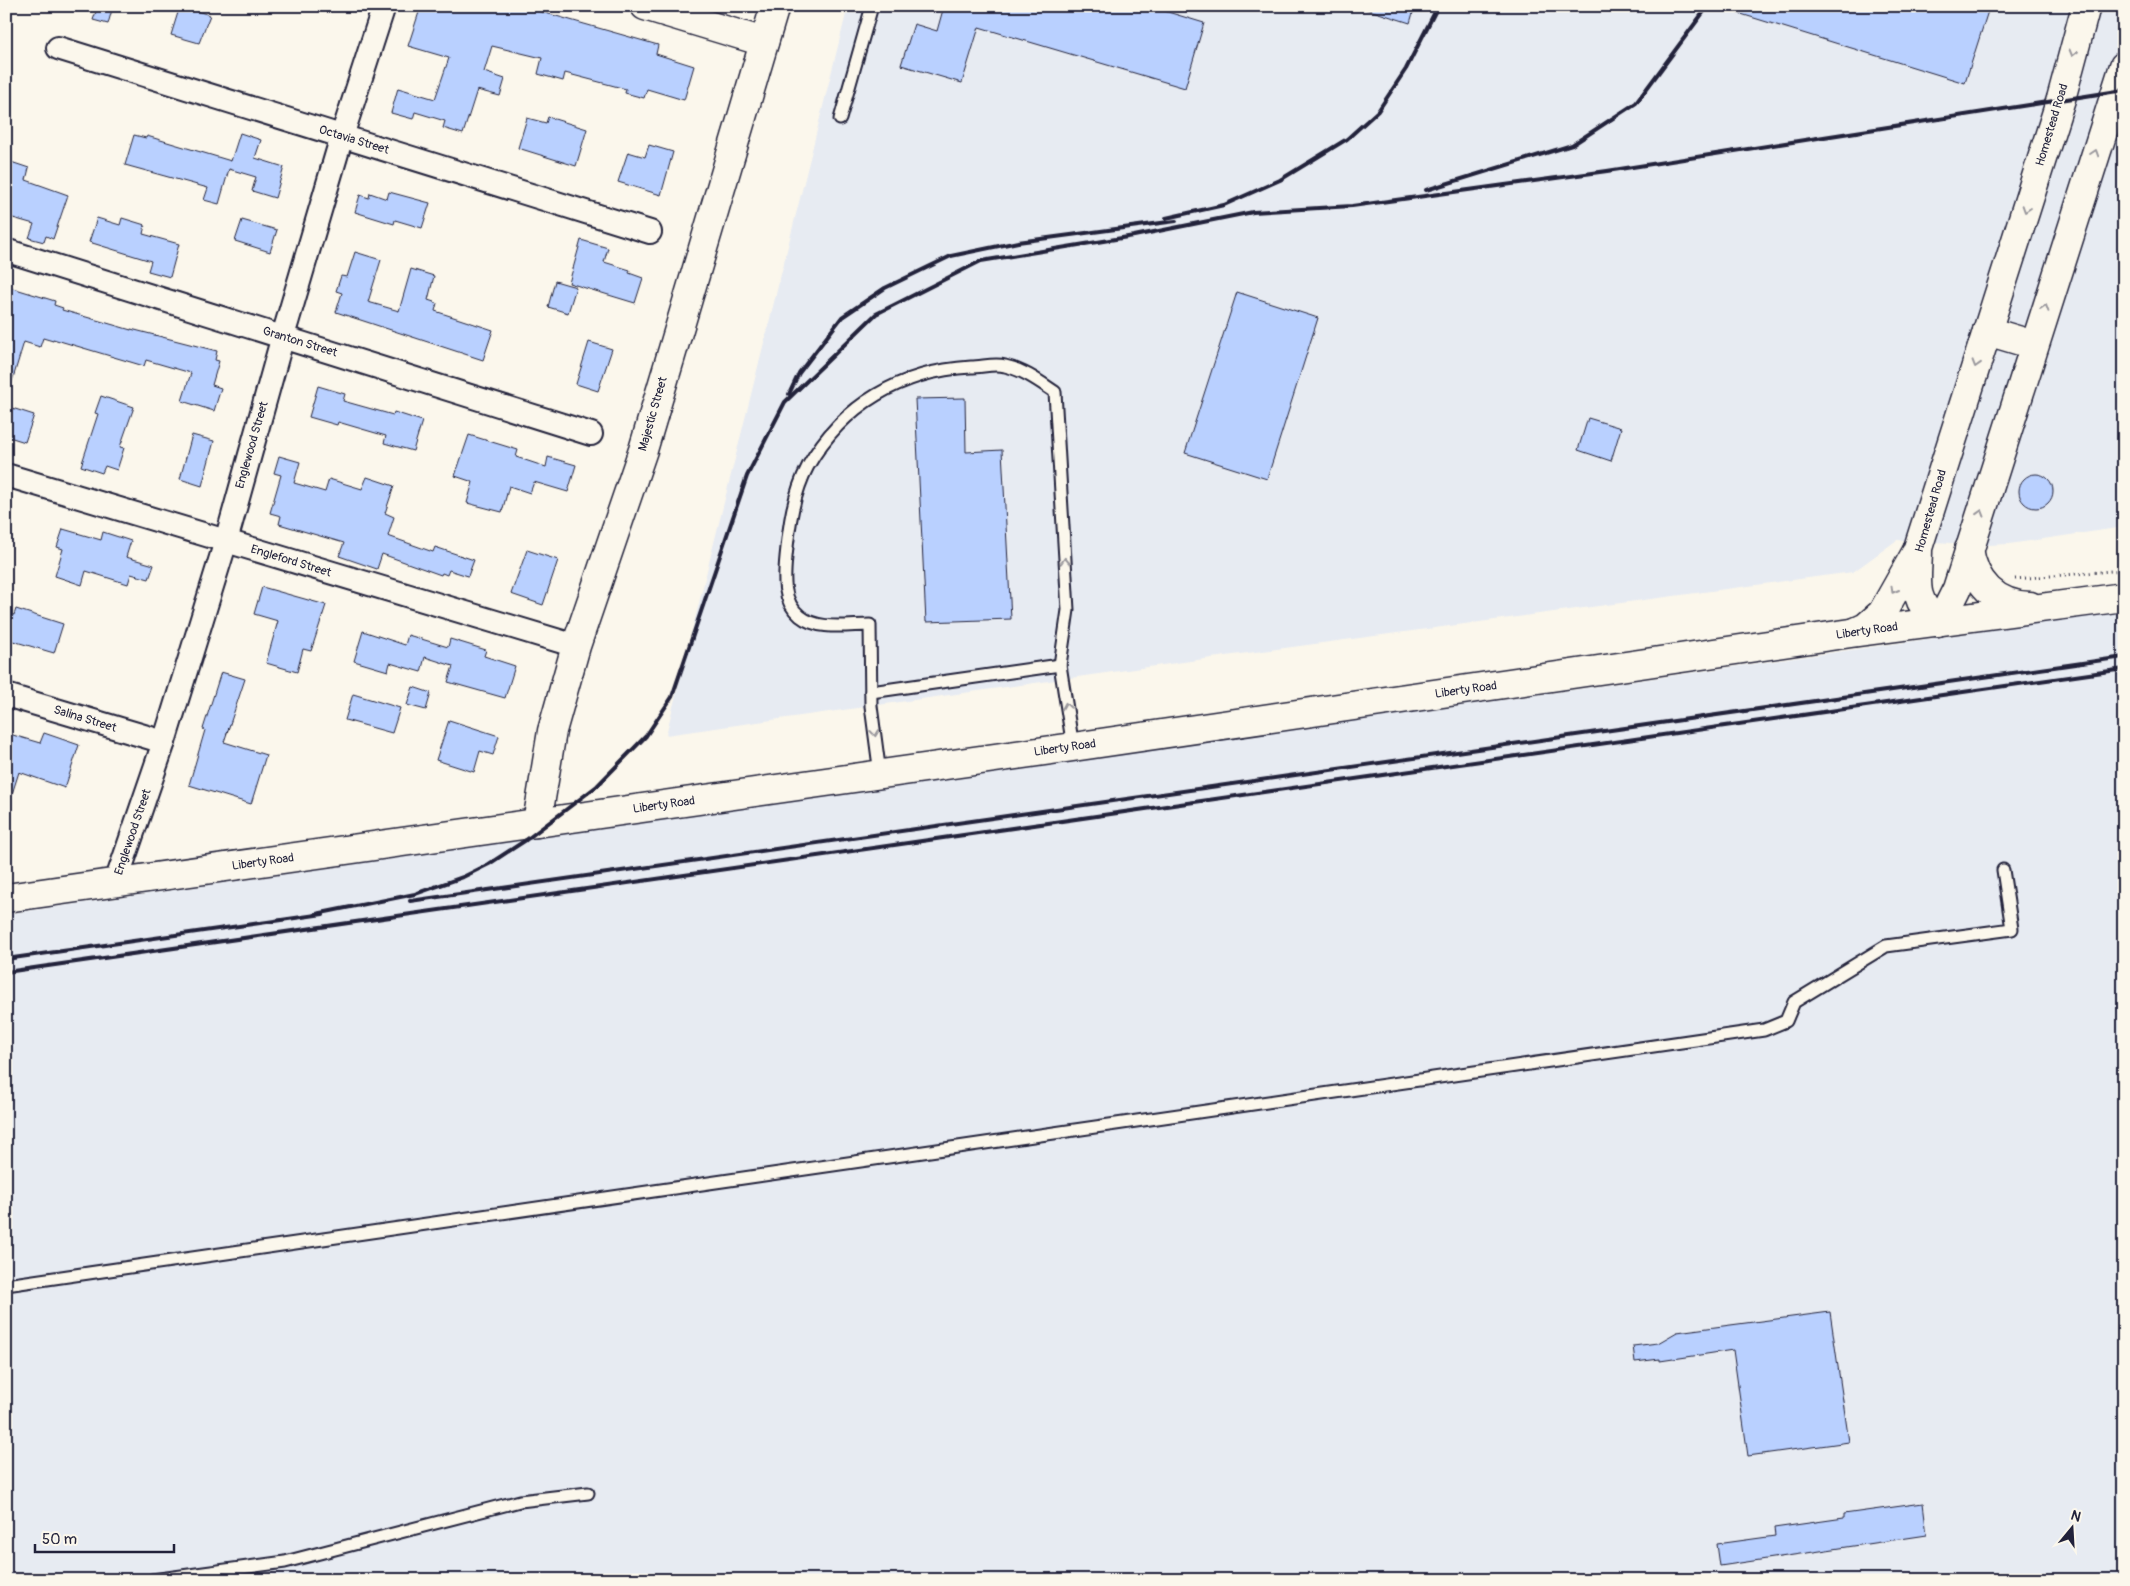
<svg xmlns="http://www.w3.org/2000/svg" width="2130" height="1586" font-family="Pangolin,sans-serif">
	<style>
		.built { fill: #e7ebf2 }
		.building { fill: #b9d0ff; stroke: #22223b }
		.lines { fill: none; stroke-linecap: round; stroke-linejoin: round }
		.lane-casing { stroke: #22223b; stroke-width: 15 }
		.street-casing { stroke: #22223b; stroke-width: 26 }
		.secondary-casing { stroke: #22223b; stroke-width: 31 }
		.path { stroke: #22223b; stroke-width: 3; stroke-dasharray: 1 4; stroke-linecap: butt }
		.lane { stroke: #fbf7ec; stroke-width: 11 }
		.street { stroke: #fbf7ec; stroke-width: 22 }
		.secondary { stroke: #fbf7ec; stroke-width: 28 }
		.rail { stroke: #22223b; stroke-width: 4 }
		.oneway { stroke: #99979c }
		.labels { text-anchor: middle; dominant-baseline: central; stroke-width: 4; stroke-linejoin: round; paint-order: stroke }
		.street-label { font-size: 12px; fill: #22223b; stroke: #fbf7ec }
	</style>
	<rect width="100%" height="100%" fill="#fbf7ec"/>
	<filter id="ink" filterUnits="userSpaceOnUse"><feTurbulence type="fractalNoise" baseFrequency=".02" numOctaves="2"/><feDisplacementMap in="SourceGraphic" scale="10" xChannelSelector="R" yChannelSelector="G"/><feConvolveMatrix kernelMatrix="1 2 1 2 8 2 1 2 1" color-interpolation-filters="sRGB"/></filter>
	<g filter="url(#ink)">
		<g class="built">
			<path d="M848 6H2124V527L2009 544 1988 545 1897 540 1853 572 1233 655 666 735Z"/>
			<path d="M2124 611V1580H6V914Z"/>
		</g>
		<g class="building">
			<path d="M98 6H113L108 24 93 20Z"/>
			<path d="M180 6 210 15 199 43 171 35Z"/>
			<path d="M421 6H521L658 45 656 54 694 66 684 100 647 89 644 98 625 93 626 89 565 73 563 81 538 74 542 58 492 46 484 72 505 79 500 96 477 90 463 134 443 128 445 121 415 112 413 119 391 113 398 88 435 99 449 58 408 46Z"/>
			<path d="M944 6H1148L1204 23 1185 88 979 27 962 83 901 65 914 24 937 31Z"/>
			<path d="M1366 6H1415L1410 23 1366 9Z"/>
			<path d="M1729 6H1974L1988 11 1965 83 1728 10Z"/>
			<path d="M548 117 587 129 576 166 518 148 527 118 546 123Z"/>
			<path d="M240 133 261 140 255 158 284 167 275 198 252 191 256 177 229 169 219 204 204 200 208 188 125 165 134 135 146 138 147 136 231 161Z"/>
			<path d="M649 145 673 152 661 195 618 182 628 152 645 157Z"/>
			<path d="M11 162 29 168 26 180 68 195 53 239 46 236 44 242 29 238 34 224 6 216V179Z"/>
			<path d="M389 192 430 203 422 228 395 220 394 224 355 212 360 195 369 198 370 193 387 199Z"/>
			<path d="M97 218 120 225 122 218 145 225 143 234 179 244 170 277 148 271 151 261 89 242Z"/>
			<path d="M242 220 277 230 270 252 235 241Z"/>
			<path d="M581 240 608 248 604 262 630 270 629 273 643 278 635 303 569 283Z"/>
			<path d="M355 252 381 260 368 302 399 311 411 269 434 276 428 300 437 303 435 311 493 330 483 360 336 312 342 293 336 291 341 276 347 277Z"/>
			<path d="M555 281 576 287 568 313 548 307Z"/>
			<path d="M6 286 55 301 54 305 63 308 62 310 131 330V329L217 351 215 360 219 361 212 385 221 388 214 411 182 401 191 373 146 360 144 366 53 339V341L43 338 40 347 24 342 10 388 6 387Z"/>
			<path d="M1237 292 1318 318 1267 479 1185 453Z"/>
			<path d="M589 342 612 349 598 391 576 384Z"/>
			<path d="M318 386 345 394 343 401 393 415 394 412 422 421 413 451 384 443 386 436 338 422 337 425 309 417Z"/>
			<path d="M101 396 134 407 120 447 124 448 117 470 105 466 102 473 81 466 98 414 95 413Z"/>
			<path d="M965 398 966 452 1002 450 1011 619 926 622 915 399Z"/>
			<path d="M12 408 34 415 25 442 6 436V424Z"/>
			<path d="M1588 418 1621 428 1611 461 1578 450Z"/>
			<path d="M192 435 214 441 202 486 180 479Z"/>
			<path d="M469 435 518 450 516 457 546 467 548 457 576 465 568 492 534 482 530 493 509 486 502 512 467 503 473 482 455 476Z"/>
			<path d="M279 456 300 462 294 483 325 492 329 479 362 489 367 477 394 486 385 513 394 517 388 536 433 552 435 547 474 560 468 576 449 570 447 575 442 573 441 575 382 554 377 569 339 556 344 543 279 524 281 516 270 513 281 475 274 473Z"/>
			<circle cx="2036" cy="491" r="17"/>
			<path d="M63 529 101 540 103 532 131 541 126 557 154 565 149 579 131 574 128 584 86 571 82 585 55 576 63 549 57 547Z"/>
			<path d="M527 550 558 560 543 605 511 594Z"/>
			<path d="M262 587 326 605 311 651 303 649 297 672 266 663 278 621 254 614Z"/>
			<path d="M16 609 63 624 54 653 6 639V613L14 615Z"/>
			<path d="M363 631 405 645 408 635 448 647 450 639 486 650 484 656 515 666 505 698 448 682 453 666 425 657 421 672 390 663 388 671 354 661Z"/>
			<path d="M221 672 245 679 224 742 266 755 251 804 189 785 205 730 203 729Z"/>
			<path d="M413 687 431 693 426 710 407 705Z"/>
			<path d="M353 694 400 708 392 733 345 720Z"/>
			<path d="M449 720 499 736 493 755 480 751 474 772 436 760Z"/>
			<path d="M6 733 40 743 44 733 79 745 65 788 19 772 10 800H6Z"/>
			<path d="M1830 1312 1849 1442 1748 1456 1733 1350 1660 1361V1359L1635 1362 1633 1346 1658 1343 1677 1332Z"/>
			<path d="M1923 1503 1927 1535 1720 1566 1717 1544 1775 1536 1774 1528 1844 1518V1514Z"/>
		</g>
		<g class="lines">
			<g class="lane-casing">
				<g id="lane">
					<path d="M840 119 872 6"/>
					<path d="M871 692 1060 665"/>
					<path d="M880 774 871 706 870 625C848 625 818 631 800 616 782 601 784 578 786 557 789 526 793 494 808 466 843 404 902 371 971 367 982 367 995 363 1005 366 1024 370 1040 382 1055 392L1068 610 1060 665 1073 747"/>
					<path d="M6 1285 1764 1030 1786 1021 1794 1002 1886 946 2012 929 2003 870"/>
					<path d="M152 1580 285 1562 520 1501 588 1493"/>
				</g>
			</g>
			<g class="street-casing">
				<g id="street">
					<path d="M58 48 650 232"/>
					<path d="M8 251 591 434"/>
					<path d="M6 475 576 646"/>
					<path d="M6 695 164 742"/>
					<path d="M116 882 164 742 226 541 283 336 342 136 384 6"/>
				</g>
			</g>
			<g class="secondary-casing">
				<g id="secondary">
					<path d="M645 6 764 42"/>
					<path d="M1987 331 2034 345"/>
					<path d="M1969 549C1974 582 1995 605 2030 606"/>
					<path d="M1937 622C1910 597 1918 581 1918 548L2061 99 2086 6"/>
					<path d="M1937 622 1944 615 1957 589 2124 66"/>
					<path d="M1855 632 1866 627 1882 613 1917 551"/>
					<path d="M537 823 552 731 576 646 643 450 775 6"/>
					<path d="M6 898 1073 747 1851 633 2124 597"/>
				</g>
			</g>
			<path class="path" d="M2015 579 2124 570"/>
			<use href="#lane" class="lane"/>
			<use href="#street" class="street"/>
			<use href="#secondary" class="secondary"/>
			<g class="rail">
				<path d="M1426 190 1572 145 1636 103 1708 6"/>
				<path d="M1166 218 1224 205 1280 180 1347 139 1378 111 1406 69 1438 6"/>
				<path d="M789 394 799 373 842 317 885 288 951 256 1018 242 1176 221"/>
				<path d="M410 901 2124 657"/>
				<path d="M316 914 415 894 463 877 489 864 526 840 597 786 646 736 672 697 747 476 785 402 876 314 981 261 1134 236 1253 212 1352 206 1607 171 2124 90"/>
				<path d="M6 959 323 914"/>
				<path d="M6 972 2124 669"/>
			</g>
		</g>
		<defs><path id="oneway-chevron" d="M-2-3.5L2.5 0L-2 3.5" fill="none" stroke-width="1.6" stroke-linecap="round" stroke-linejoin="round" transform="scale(1.25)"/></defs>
		<g class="oneway">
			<use href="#oneway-chevron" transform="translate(2073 53) rotate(105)"/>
			<use href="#oneway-chevron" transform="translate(2095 153) rotate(-72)"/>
			<use href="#oneway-chevron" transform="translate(2026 209) rotate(108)"/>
			<use href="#oneway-chevron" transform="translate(2045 308) rotate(-72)"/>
			<use href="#oneway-chevron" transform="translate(1976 364) rotate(107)"/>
			<use href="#oneway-chevron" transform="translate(1981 513) rotate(-73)"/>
			<use href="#oneway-chevron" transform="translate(1065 561) rotate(-93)"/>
			<use href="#oneway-chevron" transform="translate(1894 590) rotate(120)"/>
			<use href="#oneway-chevron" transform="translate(1066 706) rotate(-99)"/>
			<use href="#oneway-chevron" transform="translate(875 733) rotate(83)"/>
		</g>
	</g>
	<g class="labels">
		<g class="street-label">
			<text transform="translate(2052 125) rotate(-73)">Homestead Road</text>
			<text transform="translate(354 140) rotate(17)">Octavia Street</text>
			<text transform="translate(300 342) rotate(17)">Granton Street</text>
			<text transform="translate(653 414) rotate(-74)">Majestic Street</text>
			<text transform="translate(252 445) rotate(-74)">Englewood Street</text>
			<text transform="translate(1931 511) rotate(-74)">Homestead Road</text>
			<text transform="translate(291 561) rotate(17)">Engleford Street</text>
			<text transform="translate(1867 631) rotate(-8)">Liberty Road</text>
			<text transform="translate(1466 690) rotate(-8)">Liberty Road</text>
			<text transform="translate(85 719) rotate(17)">Salina Street</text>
			<text transform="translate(1065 748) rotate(-8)">Liberty Road</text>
			<text transform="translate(664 805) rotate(-8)">Liberty Road</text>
			<text transform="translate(133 832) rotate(-71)">Englewood Street</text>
			<text transform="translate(263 862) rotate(-8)">Liberty Road</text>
		</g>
	</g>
	<rect width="2130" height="1586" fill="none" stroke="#fbf7ec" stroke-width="25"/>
	<rect x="12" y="12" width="2105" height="1561" fill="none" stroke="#22223b" stroke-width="2" filter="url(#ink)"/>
	<g transform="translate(2072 1528) rotate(18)" stroke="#fbf7ec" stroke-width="4" paint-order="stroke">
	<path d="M0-4L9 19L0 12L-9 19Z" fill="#22223b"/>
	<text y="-8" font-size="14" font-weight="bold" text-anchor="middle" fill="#22223b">N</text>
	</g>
	<path d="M35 1544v8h139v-8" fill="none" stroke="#22223b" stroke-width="2.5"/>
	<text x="42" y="1544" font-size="15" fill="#22223b" stroke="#fbf7ec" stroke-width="4" paint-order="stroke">50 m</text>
</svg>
